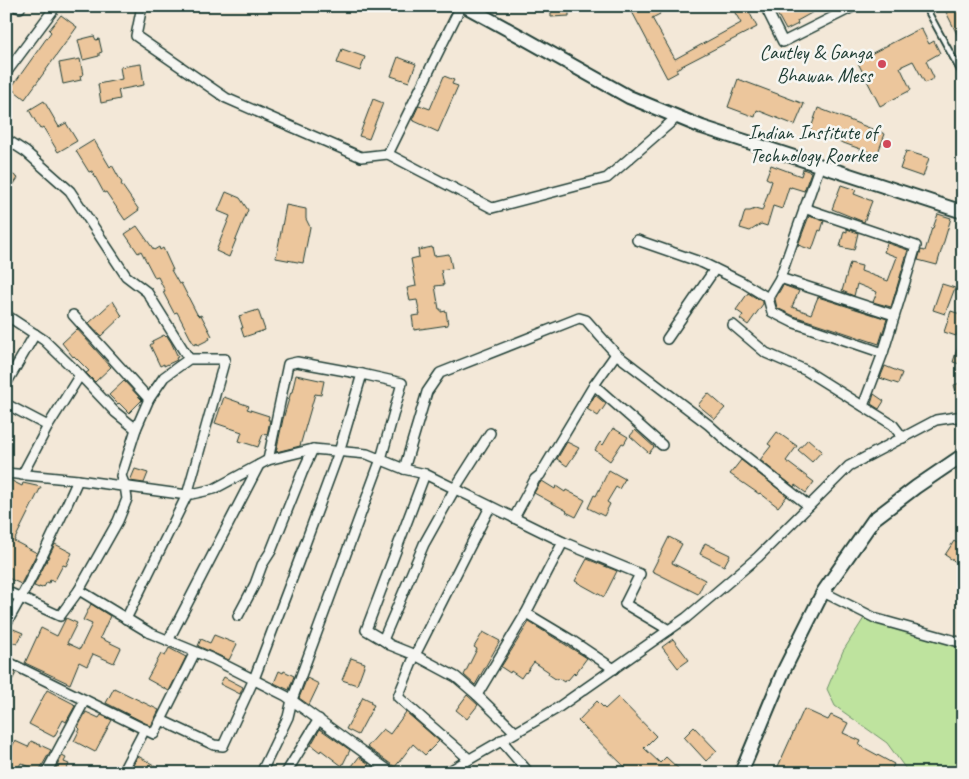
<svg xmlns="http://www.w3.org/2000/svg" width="969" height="779" font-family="Caveat,sans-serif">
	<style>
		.green { fill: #bee39e; stroke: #6e9069 }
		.building { fill: #ecc69c; stroke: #1f3d34 }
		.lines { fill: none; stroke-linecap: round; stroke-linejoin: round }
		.lane-casing { stroke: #1f3d34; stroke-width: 8 }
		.street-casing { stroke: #1f3d34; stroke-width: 12 }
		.secondary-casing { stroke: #1f3d34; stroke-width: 16 }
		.lane { stroke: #f6f6f2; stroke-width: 4.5 }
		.street { stroke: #f6f6f2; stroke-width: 9 }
		.secondary { stroke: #f6f6f2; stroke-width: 12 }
		.poi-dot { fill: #d1495b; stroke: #f6f6f2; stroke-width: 2 }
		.labels { text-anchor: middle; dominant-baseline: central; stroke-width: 5; stroke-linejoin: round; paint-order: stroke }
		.poi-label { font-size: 20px; fill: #1f3d34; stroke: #f6f6f2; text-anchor: end }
	</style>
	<rect width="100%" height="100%" fill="#f3e8d8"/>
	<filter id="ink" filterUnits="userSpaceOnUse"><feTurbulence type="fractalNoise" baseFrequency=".02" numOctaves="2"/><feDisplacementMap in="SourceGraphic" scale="10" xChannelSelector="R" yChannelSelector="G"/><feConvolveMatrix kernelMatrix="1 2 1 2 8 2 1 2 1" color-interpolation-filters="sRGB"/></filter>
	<g filter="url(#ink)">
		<path class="green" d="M866 615 946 635 963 649V665L958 678 963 680V773L908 772 887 743 835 706 827 689 843 651Z"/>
		<g class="building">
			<path d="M551 6H569V16L551 17Z"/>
			<path d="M629 6H656L660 14 652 18 675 59 741 23 731 6H746L757 27 676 69 678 72 667 78Z"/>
			<path d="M773 6H824L797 21 798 24 786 30Z"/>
			<path d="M943 6H957L963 18V46Z"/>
			<path d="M61 15 77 27 25 99 11 88 51 32 49 30Z"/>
			<path d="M921 28 929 44 934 41 940 53 926 61 934 78 925 83 913 61 900 67 911 90 880 106 857 61Z"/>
			<path d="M94 36 96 40 99 39 102 52 99 53V56L83 60 78 40Z"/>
			<path d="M342 49 365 57 360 71 337 63Z"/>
			<path d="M398 57 416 64 409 82 391 76Z"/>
			<path d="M80 59 83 75 80 76 81 80 63 84 59 63Z"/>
			<path d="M141 64 144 85 118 90 120 99 101 103 98 84 122 79 120 67Z"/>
			<path d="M444 76 454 80 452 84 458 86 438 132 412 120 419 105 430 109Z"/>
			<path d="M738 79 804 104 795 125 757 110 755 117 728 107Z"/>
			<path d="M373 99 383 103 369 139 359 136Z"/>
			<path d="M44 101 59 127 66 123 77 141 58 152 43 127 40 129 29 110Z"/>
			<path d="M818 108 885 134 877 155 810 131Z"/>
			<path d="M94 140 110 167 112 165 122 183 121 184 139 210 125 220 106 192 104 193 92 171 89 172 76 151Z"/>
			<path d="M906 151 929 158 923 177 900 169Z"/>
			<path d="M771 165 801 176 803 169 811 172 804 191 791 187V188L789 187 782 209 773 206 767 226 761 224 750 231 740 228 745 211H750L755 209 762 211 772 181 766 178Z"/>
			<path d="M6 170 18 178 6 196Z"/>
			<path d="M841 185 856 190 854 194 872 201 864 222 832 209Z"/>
			<path d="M226 192 240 198 248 210 229 257 216 251 230 216 218 211Z"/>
			<path d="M286 205 306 209V219L310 227 303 263 276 258Z"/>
			<path d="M938 214 951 218 937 265 918 260 921 250 925 251 932 228H933Z"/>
			<path d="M809 216 824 221 821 231 819 230 812 250 798 245Z"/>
			<path d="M137 226 154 250 159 247 160 250 163 248 173 270H171L179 284 181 283 197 314 199 316 201 315 212 336 209 337 210 339 198 345 197 343 194 345 177 312 174 313 163 292 165 291 158 277 155 278 141 251 138 253 125 234Z"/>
			<path d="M847 229 858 233 854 250 840 247 844 231 847 232Z"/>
			<path d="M887 243 908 250 891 307 873 302 877 292 857 284 854 296 842 291 850 263 862 266 861 271 888 281 897 257 884 252Z"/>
			<path d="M432 247 434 256 449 254 452 268 441 270 444 285 435 286 439 309H441V312L446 311 448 325 414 330 412 316 420 315 417 300 410 301 407 288 416 286 411 259 419 257 418 250Z"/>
			<path d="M942 284 955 288 945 314 933 310Z"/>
			<path d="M783 285 799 291 792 307 811 314 818 297 887 319 879 344 794 316 777 308 775 299Z"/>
			<path d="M748 293 763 302V304L748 325 740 319 743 315 736 310Z"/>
			<path d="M113 301 122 316 101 336 89 323Z"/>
			<path d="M258 310 265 330 244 337 241 328H243L239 316Z"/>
			<path d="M951 311 963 315 956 336 944 332Z"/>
			<path d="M77 329 111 367 95 382 86 373 89 371 74 356 73 357 62 343Z"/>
			<path d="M164 335 166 337 167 336 171 342 178 357 176 358 177 360 164 366V364L160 366 150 345 153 343 152 341Z"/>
			<path d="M961 337H963V365L953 362Z"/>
			<path d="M885 366 902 373 898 384 880 378Z"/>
			<path d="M296 375 324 381 321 395 315 394 300 446 276 452 283 419 291 392H292Z"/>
			<path d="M124 381 142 400 129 413 119 403 118 404 109 395Z"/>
			<path d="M963 382V407H961L954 385Z"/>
			<path d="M708 393 725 408 715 419 698 405Z"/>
			<path d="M874 394 884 401 879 409 871 404Z"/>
			<path d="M595 395 606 404 598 416 587 409Z"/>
			<path d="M224 397 249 406 247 409 269 416 268 420H270L267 435 263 434 258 447 239 441 242 432 215 423Z"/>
			<path d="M613 428 628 437 624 444 622 443 610 461 595 450 600 442 603 445Z"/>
			<path d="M635 430 654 447 649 453 630 436Z"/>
			<path d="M777 432 797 446 786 461 814 482 806 493 795 485 794 487 760 460 771 446 768 444Z"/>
			<path d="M808 439 822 451 812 462 798 450Z"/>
			<path d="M567 442 579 448 567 466 557 459Z"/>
			<path d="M741 460 787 496 778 507 760 493 759 494 730 474Z"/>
			<path d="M135 469 148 473 144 483 130 481Z"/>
			<path d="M609 470 625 479 619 489 616 487 607 502 610 504 604 516 588 508 594 495 596 496Z"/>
			<path d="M6 479 10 480 22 486 23 483 41 487 14 541 37 553 21 584 6 577Z"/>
			<path d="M542 481 555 489 556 486 565 492 566 490 585 500 576 517 566 512 567 511 534 493 540 483Z"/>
			<path d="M669 537 682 544 672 563 705 580 698 594 652 571Z"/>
			<path d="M954 541 963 547V559L959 564 945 555Z"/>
			<path d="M705 543 730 555 724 566 700 554Z"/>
			<path d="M55 544 72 553 66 566 63 565 54 582 50 580 49 583 47 582 44 587 43 586 42 588 39 587V588L34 586Z"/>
			<path d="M587 559 617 571 604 597 575 581Z"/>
			<path d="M91 604 110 616 100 638 121 648 114 663 93 654 87 666 79 662 70 684 25 663 41 628 57 636 66 618 77 623 67 643 80 649 92 624 83 620Z"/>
			<path d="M529 622 587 658 575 674 574 673 568 680 566 679 564 682 558 678 557 680 548 674 549 672 534 662 526 673 525 672 521 678 511 671 510 673 501 667Z"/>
			<path d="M11 628 23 633 17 644 6 639V631Z"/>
			<path d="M483 632 500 641 475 685 464 675 477 649 474 647Z"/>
			<path d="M214 635 237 644 229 660 198 646 201 639 210 643Z"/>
			<path d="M673 639 689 660 678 668 662 647Z"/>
			<path d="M169 648 186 657 169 691 147 679 161 654 165 656Z"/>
			<path d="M351 658 365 663 357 685 342 680Z"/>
			<path d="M6 668 16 673 6 692Z"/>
			<path d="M279 671 283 673 284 671 294 676 289 690 274 683Z"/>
			<path d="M224 677 243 687 240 694 220 684Z"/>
			<path d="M307 678 319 684 309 705 299 698Z"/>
			<path d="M114 688 159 710 151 726 106 703Z"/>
			<path d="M47 690 74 704V705L75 706 66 722 63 720 54 737 29 724Z"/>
			<path d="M467 695 478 705 467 719 456 710Z"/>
			<path d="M363 697 371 701 370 703 374 705 358 735 346 729Z"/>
			<path d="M618 697 656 736 644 748 660 763 666 757 683 773H631L578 721 597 701 605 709Z"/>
			<path d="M804 709 828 720 831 715 848 723 843 733 861 741 859 745 894 764 890 773H869L860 768 857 773H775Z"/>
			<path d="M86 712 99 718 101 715 112 720 95 752 74 741 80 729 78 727Z"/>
			<path d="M406 712 439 741 425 755 413 744 395 767 367 747 383 729 390 734Z"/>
			<path d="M694 727 717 751 706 761 684 737Z"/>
			<path d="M320 729 350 750 342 766 321 750 320 752 311 745Z"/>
			<path d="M15 741 28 747 31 741 51 750 39 771 21 763 15 773H6V758Z"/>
			<path d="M62 756 66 758 64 762 69 764 65 773 54 772Z"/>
			<path d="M138 756 168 773H129Z"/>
			<path d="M359 757 369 764 362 773H353L349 770Z"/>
		</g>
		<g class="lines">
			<g class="lane-casing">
				<path id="lane" d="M925 6 963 76"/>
			</g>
			<g class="street-casing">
				<g id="street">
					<path d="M14 6 20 8V6"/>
					<path d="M142 6 136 36 226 98 361 157 388 154 461 6"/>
					<path d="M765 6 783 42 855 6"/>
					<path d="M6 73 56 6"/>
					<path d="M6 139 26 152 70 191 126 276 147 292 189 359"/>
					<path d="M388 154 492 208 607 178 677 117"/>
					<path d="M804 208 916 246 883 353 863 406"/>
					<path d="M637 240 703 263 742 282 768 298 772 312 792 322 883 353"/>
					<path d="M780 278 894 315"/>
					<path d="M768 298 780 278 820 165"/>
					<path d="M6 315 44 340 80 375 115 412 136 429"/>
					<path d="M73 315 149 399"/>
					<path d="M733 325 766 353 805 370 893 425 903 438"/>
					<path d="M667 339 715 269"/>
					<path d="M6 384 35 334"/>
					<path d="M594 385 662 445"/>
					<path d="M6 404 48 426"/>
					<path d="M404 469 427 392 440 373 579 318 586 320 616 354 709 425 730 444 809 506"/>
					<path d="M6 473 78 480 187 495 225 359H189L164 377 149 399 136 429 121 476 125 486 127 499 118 521 79 590"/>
					<path d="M425 474 366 630 383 640 390 645 415 655 456 677 477 695"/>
					<path d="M22 475 48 426 80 375"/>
					<path d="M514 518 535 479 540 475 594 385 616 354"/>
					<path d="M6 591 60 616 79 590 150 633 213 659 286 696 392 773"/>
					<path d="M823 592 877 619 963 643"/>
					<path d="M526 613 571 640 614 669"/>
					<path d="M238 616 255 584 262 565 271 551 302 473 313 449"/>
					<path d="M126 619 187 495 214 489 268 460 313 449 367 454 404 469 425 474 563 542 640 574 625 604 669 630"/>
					<path d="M6 624C33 578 56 529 78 480"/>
					<path d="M383 640 424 544 457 485 490 433"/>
					<path d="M168 641 259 465"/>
					<path d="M6 661 154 734 195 652"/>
					<path d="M161 720 214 745 223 746 254 679 298 563 339 452 362 374"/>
					<path d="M515 732 477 695 526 613 563 542"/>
					<path d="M501 740 529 773"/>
					<path d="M469 759 398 697 415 655 490 507"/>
					<path d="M46 773 85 700"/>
					<path d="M122 773 145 729"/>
					<path d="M261 773 288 717 292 700 381 459 402 383 362 374 297 362 288 364 268 460"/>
					<path d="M286 773 319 719"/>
					<path d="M446 773 556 709 686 618 758 557 849 466 936 420 963 416"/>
				</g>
			</g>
			<g class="secondary-casing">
				<g id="secondary">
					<path d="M465 6 520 36 629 97 702 127 963 212"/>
					<path d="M741 773 784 670 823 592 874 519 916 487 963 455"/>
				</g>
			</g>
			<use href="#lane" class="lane"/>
			<use href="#street" class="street"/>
			<use href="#secondary" class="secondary"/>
		</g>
	</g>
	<g class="poi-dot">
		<circle cx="882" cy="64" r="5"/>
		<circle cx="887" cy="144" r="5"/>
	</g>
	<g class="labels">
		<g class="poi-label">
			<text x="872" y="52">Cautley &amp; Ganga<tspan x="872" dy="23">Bhawan Mess</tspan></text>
			<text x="877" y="132">Indian Institute of<tspan x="877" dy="23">Technology Roorkee</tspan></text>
		</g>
	</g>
	<rect width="969" height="779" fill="none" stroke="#f6f6f2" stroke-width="25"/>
	<rect x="12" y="12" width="944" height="754" fill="none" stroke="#1f3d34" stroke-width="2" filter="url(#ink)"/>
</svg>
